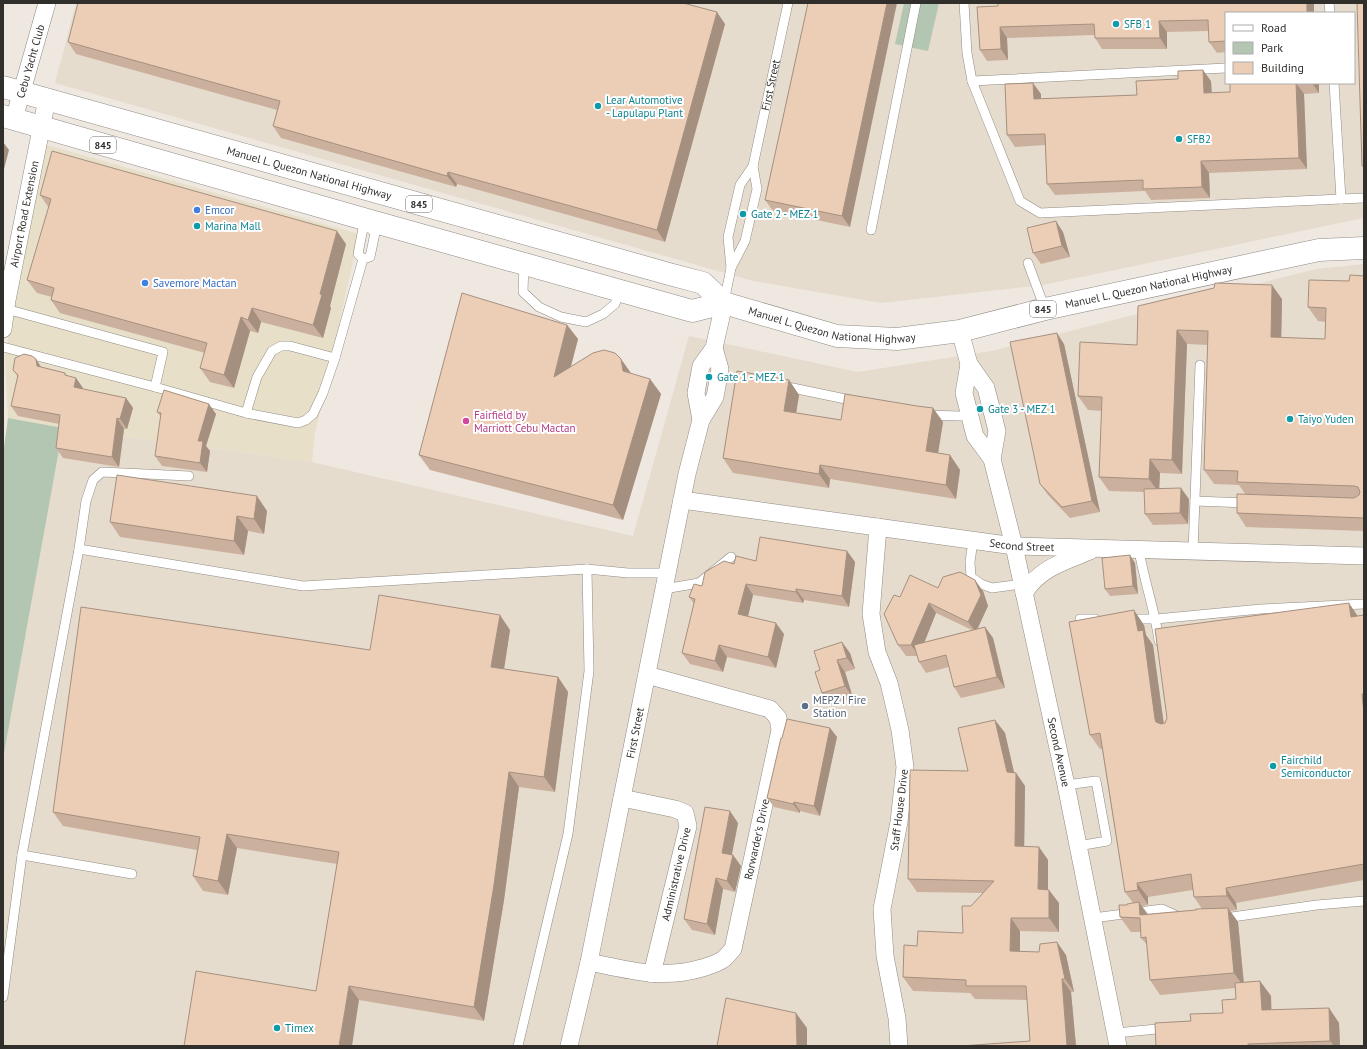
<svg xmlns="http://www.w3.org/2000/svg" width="1367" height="1049" font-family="'PT Sans',sans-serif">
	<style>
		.commercial { fill: #e8dfc9 }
		.built { fill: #e6dcce; fill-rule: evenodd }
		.green { fill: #b3c6b1 }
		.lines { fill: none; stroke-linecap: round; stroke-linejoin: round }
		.service-casing { stroke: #908b84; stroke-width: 10 }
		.minor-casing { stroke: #908b84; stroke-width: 18 }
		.primary-casing { stroke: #908b84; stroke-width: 23 }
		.service { stroke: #fff; stroke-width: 9 }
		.minor { stroke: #fff; stroke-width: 17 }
		.primary { stroke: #fff; stroke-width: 22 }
		.wall { fill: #cbb19d; fill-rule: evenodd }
		.shaded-wall { fill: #a59080 }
		.building { fill: #ecceb7; stroke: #a59080 }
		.culture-dot { fill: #0f9aa8; stroke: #fff; stroke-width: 1.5 }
		.shop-dot { fill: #3f7fe0; stroke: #fff; stroke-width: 1.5 }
		.hotel-dot { fill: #d1479c; stroke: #fff; stroke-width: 1.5 }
		.service-dot { fill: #5c6f8a; stroke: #fff; stroke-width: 1.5 }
		.labels { text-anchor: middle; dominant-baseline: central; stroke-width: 4; stroke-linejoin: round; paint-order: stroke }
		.shield { fill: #fff; stroke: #6f6d6b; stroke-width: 1 }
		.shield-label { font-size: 10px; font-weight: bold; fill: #312f2c }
		.culture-label { font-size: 11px; fill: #0d838f; stroke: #fff; text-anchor: start }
		.street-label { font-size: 11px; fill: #312f2c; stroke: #fff }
		.shop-label { font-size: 11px; fill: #366cbe; stroke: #fff; text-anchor: start }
		.hotel-label { font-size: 11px; fill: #b23c85; stroke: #fff; text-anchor: start }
		.service-label { font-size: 11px; fill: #4e5e75; stroke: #fff; text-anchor: start }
	</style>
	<rect width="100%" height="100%" fill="#eee8e1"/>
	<path class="commercial" d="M44 144 359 234 315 434 312 462 63 428 8 418 5 358 13 304Z"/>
	<g class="built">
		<path d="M76 3H1364V218L1043 285 881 303 753 281 55 83ZM1226 13H1354V83H1226Z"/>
		<path d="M1364 264V1046H3V759L63 428 312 462 633 536 689 336 858 372 991 351 1316 269Z"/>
	</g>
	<g class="green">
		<path d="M904 3H939L928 51 895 44Z"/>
		<path d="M8 418 63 428 3 759V455Z"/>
	</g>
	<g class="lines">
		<g class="service-casing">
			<g id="service">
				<path d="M964 3 967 53 972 81 1020 201 1040 213 1341 199 1334 83"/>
				<path d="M1329 3 1330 13"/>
				<path d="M972 81 1226 68"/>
				<path d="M1341 199 1364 198"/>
				<path d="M871 230 916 3"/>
				<path d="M1028 263 1045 309"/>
				<path d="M524 264 523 292 539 307 561 317 586 322 603 314 615 304 620 291"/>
				<path d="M731 268 745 241 757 189 753 166"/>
				<path id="s1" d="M724 302 731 268 728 237 740 185 753 166 788 3"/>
				<path d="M6 309 163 352 155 387"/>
				<path d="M3 347 155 387 246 413 298 423 306 420 313 414 323 393 335 358 363 259 358 254 363 228H370L375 233 370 257 363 259"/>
				<path d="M783 386 855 401"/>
				<path d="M246 413 257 377 272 351 281 346H290L335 358"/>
				<path d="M926 415 960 416 970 415"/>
				<path d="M1195 501 1248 503"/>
				<path d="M973 541 970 562 971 577 981 584 992 588 1022 584"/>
				<path d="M79 549 303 586 587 569 628 573H668"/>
				<path d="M1139 550C1144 581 1155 610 1159 641"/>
				<path d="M1193 552 1200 365"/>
				<path d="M664 589 699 583 731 557"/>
				<path d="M1080 619H1095"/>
				<path d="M1128 619H1156L1261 609 1364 604"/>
				<path d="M1066 785 1096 781 1107 841 1078 846"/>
				<path d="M22 855 132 874"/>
				<path d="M1222 917H1232L1317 905 1364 901"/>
				<path d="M1093 918 1162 909 1180 917"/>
				<path d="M3 997 22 855 79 549 86 501 93 480 102 472 189 476"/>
				<path d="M1116 1033 1167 1028"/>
				<path d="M518 1046 568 834 589 671 587 569"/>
			</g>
		</g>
		<g class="minor-casing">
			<g id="minor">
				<path id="s2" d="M14 119 47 3"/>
				<path id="s3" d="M3 329 7 300 47 99"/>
				<path d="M960 331 969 364 986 388 997 431 992 459"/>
				<path id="s4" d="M969 364 964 393 975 436 992 459 1014 546 1066 785 1118 1046"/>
				<path d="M701 420 696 393 701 366 714 348 724 304"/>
				<path id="s5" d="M682 500 1014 546 1364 556"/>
				<path d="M878 527 871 614 877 652 889 683 900 730 905 767 899 822 882 909 885 956 897 1018 899 1046"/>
				<path d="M1024 593C1040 568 1063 562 1090 551"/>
				<path d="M622 798 675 809 685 813 688 826 652 974"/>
				<path id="s6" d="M589 962C629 970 661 980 702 968 708 966 716 964 722 960 726 958 729 953 733 949L780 730 778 718 770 709 647 675"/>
				<path id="s7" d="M569 1046 589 962 687 474 701 420 715 397 720 369 714 348"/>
			</g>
		</g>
		<g class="primary-casing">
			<g id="primary">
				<path id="s8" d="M3 87 669 274 703 283 724 303 837 336 897 339 960 331 1045 309 1319 250 1364 248"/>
				<path d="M3 116 371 221 692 311 724 303"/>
			</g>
		</g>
		<use href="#service" class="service"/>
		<use href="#minor" class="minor"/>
		<use href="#primary" class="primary"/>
	</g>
	<g class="wall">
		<path d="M808 3 850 227 773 211 765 200Z"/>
		<path d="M977 7 1226 13V52L1217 53 1209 42V31L1167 32V49H1102L1095 38V35L1007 38 1008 60 987 61 980 50Z"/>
		<path d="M725 24 665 242 457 184 456 187 281 138 273 126 277 110 76 54 68 42Z"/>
		<path d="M1211 81 1212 92H1230V83H1319V93L1304 94 1307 169 1209 173 1210 198 1151 200 1145 191 1055 195 1047 184 1045 145 1015 147 1007 135 1041 94V99L1137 95Z"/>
		<path d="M40 195 346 244 330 306 331 308 323 338 261 322 258 333 250 331 234 388 210 382 200 368 205 353 60 313 51 300 52 297 37 293 27 280 49 208Z"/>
		<path d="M1063 232 1070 257 1041 264 1033 253Z"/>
		<path d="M1364 276V531L1246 527 1237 513 1246 495 1239 485 1214 484 1204 470 1208 345 1187 344 1182 474 1160 473 1159 489 1189 499 1188 524 1153 525 1145 514 1144 492 1109 491 1099 477 1102 411 1088 410 1078 396 1137 345 1138 306 1282 299 1281 338 1325 339 1326 322 1318 321 1308 307 1349 281Z"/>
		<path d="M567 325 578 339 571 367 650 379 661 394 623 520 430 470 419 455Z"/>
		<path d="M1064 344 1100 512 1070 518 1048 495 1040 484Z"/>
		<path d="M41 367 65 373 67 376 76 378 83 389 126 398 133 408 127 429H124L119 467 63 458 56 448 59 424 18 416 11 406 18 377 13 370Z"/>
		<path d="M789 380 799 395 796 413 841 420 917 406 933 408 943 422 938 453 950 455 960 470 956 499 830 479 829 488 733 473 723 458Z"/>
		<path d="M157 412 216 414 206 446 210 451 207 472 162 466 155 456 161 417Z"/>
		<path d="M267 511 264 534 248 531 244 555 120 537 110 522Z"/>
		<path d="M847 551 855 562 849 607 804 600 803 603 753 595 748 616 784 634 776 668 727 657 723 672 690 664 682 653 694 604 689 597 702 586 734 564 756 561Z"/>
		<path d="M1135 563 1138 594 1110 596 1105 589Z"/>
		<path d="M938 588 983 591 988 606 977 629 985 627 993 638 1005 688 961 698 954 687 949 667 926 673 919 662 917 656H906L898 645 900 597ZM936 613 972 630 924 642Z"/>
		<path d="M1364 615V880L1236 903 1237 910 1230 911 1238 922 1244 982 1260 981 1271 996V1010L1329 1008 1339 1023 1340 1046H1156L1191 1021 1223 1013 1236 999V988L1160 995 1150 980 1147 945 1141 938V932H1131L1120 917 1127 905 1133 903 1125 892 1102 749H1100L1090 735 1144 625 1146 635 1153 645 1164 723 1358 616ZM1193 890 1194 897 1202 909 1196 910 1148 914 1142 906 1148 905V897Z"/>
		<path d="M510 630 504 669 558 677 568 692 555 792 519 787 504 900 484 1021 359 1000 316 991 337 864 237 848 228 895 203 891 193 876 197 850 63 826 53 812 370 650Z"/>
		<path d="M850 653 855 669 845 672 853 698 829 705 822 693 820 670Z"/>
		<path d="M995 720 1005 733 1014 772 1016 773 1025 786 1024 847H1039L1048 860V890L1059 903V932L1020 931V951L1066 955 1074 992H1071L1076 1046H961L1030 1041 1027 1000 975 999 970 993 913 991 903 977 917 946 963 933 971 906 983 893 917 892 908 879 968 771Z"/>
		<path d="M830 728 837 737 820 816 800 811V813L774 807 767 798 782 738Z"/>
		<path d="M738 823 732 854 733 855 741 866 735 892 723 889 715 935 692 930 684 919Z"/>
	</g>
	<g class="shaded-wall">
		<path d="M887 3H897L850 227 842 216Z"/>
		<rect x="1307" y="3" width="7" height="10"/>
		<path d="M717 12 725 24 665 242 657 230Z"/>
		<path d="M1159 21 1167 32V49L1160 38Z"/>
		<path d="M1000 27 1007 38 1008 60 1001 49Z"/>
		<path d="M1203 70 1211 81 1212 104 1204 93Z"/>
		<path d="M1033 83 1041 94V110L1034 99Z"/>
		<path d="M1296 83 1304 94 1307 169 1299 158Z"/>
		<path d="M1312 83H1319V93Z"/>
		<path d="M3 142 9 150 3 173Z"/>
		<path d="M1201 161 1209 173 1210 198 1202 187Z"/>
		<path d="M448 172 457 184 456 187 447 176Z"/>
		<path d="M1056 221 1063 232 1070 257 1062 246Z"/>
		<path d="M337 231 346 244 330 306 331 308 323 338 313 325 320 294Z"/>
		<path d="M1272 285 1282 299 1281 351 1271 337Z"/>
		<path d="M252 308 261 322 258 333 248 320Z"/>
		<path d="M241 317 250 331 234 388 224 375Z"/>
		<path d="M567 325 578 339 564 392 554 377Z"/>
		<path d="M1177 330 1187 344 1182 474 1172 460Z"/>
		<path d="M1057 333 1064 344 1100 512 1092 501Z"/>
		<path d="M36 359 43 370 37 366Z"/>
		<path d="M621 359 631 373 623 371Z"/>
		<path d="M76 378 83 388 81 397 74 387Z"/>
		<path d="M650 379 661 394 623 520 613 505Z"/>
		<path d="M789 380 799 395 794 426 784 411Z"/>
		<path d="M126 398 133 408 127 429 120 419Z"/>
		<path d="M209 404 216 414 206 446 210 451 207 472 200 463 198 441Z"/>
		<path d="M933 408 943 422 936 466 926 451Z"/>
		<path d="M117 418 124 429 119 467 112 457Z"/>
		<path d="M950 455 960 470 956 499 946 485Z"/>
		<path d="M1150 459 1160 473 1159 493 1149 479Z"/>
		<path d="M820 465 830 479 829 488 819 474Z"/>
		<path d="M1181 488 1189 499 1188 524 1180 513Z"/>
		<path d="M257 496 267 511 264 534 254 519Z"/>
		<path d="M237 516 248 531 244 555 234 541Z"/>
		<path d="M847 551 855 562 849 607 842 596Z"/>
		<path d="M1130 555 1135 563 1138 594 1133 586Z"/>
		<path d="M975 580 983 591 988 606 976 632 968 622Z"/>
		<path d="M746 584 753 595 746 625 738 614Z"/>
		<path d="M796 589 804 600 803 603 796 592Z"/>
		<path d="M929 603 936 613 919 656 911 645Z"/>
		<path d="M1349 603 1359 618 1351 617Z"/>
		<path d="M1134 610 1144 625 1146 635 1153 645 1165 734 1156 722 1155 719Z"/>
		<path d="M500 615 510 630 502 682 491 667Z"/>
		<path d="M776 623 784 634 776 668 768 657Z"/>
		<path d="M985 627 993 638 1005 688 997 677Z"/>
		<path d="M842 642 850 653 855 669 847 658Z"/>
		<path d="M719 645 727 657 723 672 715 661Z"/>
		<path d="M837 660 845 672 853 698 845 686Z"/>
		<path d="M558 677 568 692 555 792 544 777Z"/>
		<path d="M1362 694 1364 698V713Z"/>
		<path d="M995 720 1005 733 1016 781V773L1025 786 1024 860 1015 846 1007 772Z"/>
		<path d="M830 728 837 737 820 816 814 806Z"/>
		<path d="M509 772 519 787 504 900 484 1021 474 1007Z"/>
		<path d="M794 802 800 811V813L793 804Z"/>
		<path d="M730 811 738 823 730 864 722 853Z"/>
		<path d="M227 834 237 848 228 895 218 881Z"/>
		<path d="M1039 847 1048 860V903L1038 889Z"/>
		<path d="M733 855 741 866 735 892 727 881Z"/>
		<path d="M716 878 723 889 715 935 707 924Z"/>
		<path d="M1137 883 1148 897V905L1138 890Z"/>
		<path d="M1226 888 1236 903 1237 910 1227 896Z"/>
		<path d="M1049 890 1059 903V932L1049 918Z"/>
		<path d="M1139 902 1149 917 1140 915Z"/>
		<path d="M1228 908 1238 922 1244 987 1234 973Z"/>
		<path d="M1011 918 1020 931V965L1010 951Z"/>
		<path d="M1057 942 1066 955 1074 992 1065 979Z"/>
		<path d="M1062 979 1071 992 1076 1046H1067Z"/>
		<path d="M1260 981 1271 996 1272 1025 1262 1010Z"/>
		<path d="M349 986 359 1000 352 1046H339Z"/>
		<path d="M1329 1008 1339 1023 1340 1046H1334L1330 1041Z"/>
		<path d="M796 1013 807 1028V1046H797Z"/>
	</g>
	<g class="building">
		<path d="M78 3H683L717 12 657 230 448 172 447 176 273 126 280 101 68 42Z"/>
		<path d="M808 3H887L842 216 765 200Z"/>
		<path d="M998 3H1307V13H1226V41L1209 42 1208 20 1159 21 1160 38H1095L1094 24 1000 27 1001 49 980 50 977 7 998 6Z"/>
		<path d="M1357 3H1364V166H1362Z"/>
		<path d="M1203 70 1204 93 1230 92V83H1298H1296L1299 158 1201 161 1202 187 1143 189V180L1047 184 1045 134 1007 135 1005 84 1033 83 1034 99 1137 95 1136 81 1178 79V71Z"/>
		<path d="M52 151 337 231 320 294 322 295 313 325 252 308 248 320 241 317 224 375 200 368 207 343 51 300 54 288 27 280 51 199 40 195Z"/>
		<path d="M1056 221 1062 246 1033 253 1027 228Z"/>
		<path d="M1350 275 1364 276V518L1237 513V494L1354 498 1359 495 1360 492 1358 487 1354 486 1237 482 1238 471 1204 470 1208 331 1177 330 1172 460 1150 459 1149 479 1099 477 1102 397 1078 396 1080 342 1137 345 1138 306 1214 288 1215 283 1272 285 1271 337 1325 339 1326 308 1308 307 1309 280 1349 281Z"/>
		<path d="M462 293 567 325 554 377 593 353 604 350 615 353 621 359 623 371 650 379 613 505 419 455Z"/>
		<path d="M1057 333 1092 501 1062 507 1040 484 1010 342Z"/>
		<path d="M24 354 32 356 36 359 37 366 65 373V375L76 378 74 387 126 398 120 419 117 418 112 457 56 448 60 415 11 406 18 375 13 370 15 358Z"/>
		<path d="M737 371 789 380 784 411 841 420 845 394 917 406 933 408 926 451 950 455 946 485 820 465 819 474 723 458Z"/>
		<path d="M164 390 209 404 198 441H203L200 463 155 456 161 413 157 412Z"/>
		<path d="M117 475 257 496 254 519 237 516 234 541 110 522Z"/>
		<path d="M1181 488 1180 513 1145 514 1144 489Z"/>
		<path d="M760 537 847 551 842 596 796 589V592L746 584 738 614 776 623 768 657 719 645 715 661 682 653 695 599 689 597 694 584 702 586 705 572 724 561 734 564 736 556 756 561Z"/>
		<path d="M1130 555 1133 586 1105 589 1102 558Z"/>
		<path d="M960 572 975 580 981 595 968 622 929 603 911 645H898L884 614 894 595 900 597 910 575 938 588 943 577Z"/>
		<path d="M379 595 500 615 491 667 558 677 544 777 509 772 494 885 474 1007 349 986 339 1046H184L196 971 316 991 339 852 227 834 218 881 193 876 200 837 53 812 81 607 370 650Z"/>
		<path d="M1349 603 1351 617 1364 615V694H1362L1364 713V864L1226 888 1227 896H1221L1194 897 1191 874 1137 883 1138 890 1125 892 1100 733 1090 735 1069 622 1134 610 1138 631 1143 630 1155 719 1156 722 1161 724 1165 723 1167 718 1155 629Z"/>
		<path d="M985 627 997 677 954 687 946 655 919 662 914 645Z"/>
		<path d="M842 642 847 658 837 660 845 686 822 693 815 672 820 670 814 651Z"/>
		<path d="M787 719 830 728 814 806 794 802 793 804 767 798 781 738H782Z"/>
		<path d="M995 720 1007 772 1016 773 1015 846 1039 847 1038 889 1049 890V918H1011L1010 951 1039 952 1040 944 1057 942 1065 979H1062L1067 1046H961L1030 1041 1026 986H966V980L903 977 904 945 917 946 918 931 963 933 962 906H971L994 881 908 879 910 770 968 771 958 728Z"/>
		<path d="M705 807 730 811 722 853 733 855 727 881 716 878 707 924 684 919Z"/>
		<path d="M1139 902 1140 915 1196 910V909L1228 908 1234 973 1150 980 1146 937 1141 938 1140 918 1120 917 1119 905H1127V904Z"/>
		<path d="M1260 981 1262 1010 1329 1008 1330 1041 1248 1044V1046H1156L1155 1023 1191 1021 1190 1014 1223 1013 1222 1000 1236 999 1235 983Z"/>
		<path d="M726 998 796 1013 797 1046H717Z"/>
	</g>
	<g class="culture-dot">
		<circle cx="1116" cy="24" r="4"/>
		<circle cx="598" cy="106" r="4"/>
		<circle cx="1179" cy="139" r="4"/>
		<circle cx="743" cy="214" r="4"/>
		<circle cx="197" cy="226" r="4"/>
		<circle cx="709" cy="377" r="4"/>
		<circle cx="980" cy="409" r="4"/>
		<circle cx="1290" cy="419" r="4"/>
		<circle cx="1273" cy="766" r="4"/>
		<circle cx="277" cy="1028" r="4"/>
	</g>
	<g class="shop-dot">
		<circle cx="197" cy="210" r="4"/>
		<circle cx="145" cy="283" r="4"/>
	</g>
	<circle class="hotel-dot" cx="466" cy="421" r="4"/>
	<circle class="service-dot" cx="805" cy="706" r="4"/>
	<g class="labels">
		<g class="shield">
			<rect x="90" y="137" width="26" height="16" rx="3"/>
			<rect x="406" y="196" width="26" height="16" rx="3"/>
			<rect x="1030" y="301" width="26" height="16" rx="3"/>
		</g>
		<g class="shield-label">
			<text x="103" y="145">845</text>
			<text x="419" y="204">845</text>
			<text x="1043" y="309">845</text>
		</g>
		<g class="culture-label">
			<text x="1124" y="24">SFB 1</text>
			<text x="606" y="100">Lear Automotive<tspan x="606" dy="13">- Lapulapu Plant</tspan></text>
			<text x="1187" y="139">SFB2</text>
			<text x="751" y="214">Gate 2 - MEZ 1</text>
			<text x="205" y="226">Marina Mall</text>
			<text x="717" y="377">Gate 1 - MEZ 1</text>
			<text x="988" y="409">Gate 3 - MEZ 1</text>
			<text x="1298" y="419">Taiyo Yuden</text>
			<text x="1281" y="760">Fairchild<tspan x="1281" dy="13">Semiconductor</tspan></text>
			<text x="285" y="1028">Timex</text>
		</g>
		<g class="street-label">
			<text stroke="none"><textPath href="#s2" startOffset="60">Cebu Yacht Club</textPath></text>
			<text stroke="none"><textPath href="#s1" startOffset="225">First Street</textPath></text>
			<text stroke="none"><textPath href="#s8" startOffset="318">Manuel L. Quezon National Highway</textPath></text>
			<text stroke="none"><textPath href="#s3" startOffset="117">Airport Road Extension</textPath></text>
			<text stroke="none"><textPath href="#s8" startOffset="1191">Manuel L. Quezon National Highway</textPath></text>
			<text stroke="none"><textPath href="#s8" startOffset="867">Manuel L. Quezon National Highway</textPath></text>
			<text stroke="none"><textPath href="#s5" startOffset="343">Second Street</textPath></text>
			<text stroke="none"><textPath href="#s7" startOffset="320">First Street</textPath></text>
			<text stroke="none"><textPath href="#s4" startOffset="403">Second Avenue</textPath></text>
			<text transform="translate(899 810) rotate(-83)">Staff House Drive</text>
			<text stroke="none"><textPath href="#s6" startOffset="264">Rorwarder's Drive</textPath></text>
			<text transform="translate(676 874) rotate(-77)">Administrative Drive</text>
		</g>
		<g class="shop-label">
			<text x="205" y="210">Emcor</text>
			<text x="153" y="283">Savemore Mactan</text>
		</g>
		<g class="hotel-label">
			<text x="474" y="415">Fairfield by<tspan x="474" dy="13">Marriott Cebu Mactan</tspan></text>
		</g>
		<g class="service-label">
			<text x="813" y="700">MEPZ I Fire<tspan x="813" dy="13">Station</tspan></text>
		</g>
	</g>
	<rect width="1367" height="1049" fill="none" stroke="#312f2c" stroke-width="8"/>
	<rect x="1225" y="12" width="130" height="72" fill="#ffffff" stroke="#adacab"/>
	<rect x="1233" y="25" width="20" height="6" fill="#ffffff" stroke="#adacab"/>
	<text x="1261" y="32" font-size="12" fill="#312f2c">Road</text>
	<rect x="1233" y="42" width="20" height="12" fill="#b3c6b1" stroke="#adacab"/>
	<text x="1261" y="52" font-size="12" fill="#312f2c">Park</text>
	<rect x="1233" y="62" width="20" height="12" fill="#ecceb7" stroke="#adacab"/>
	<text x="1261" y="72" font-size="12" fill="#312f2c">Building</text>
</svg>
